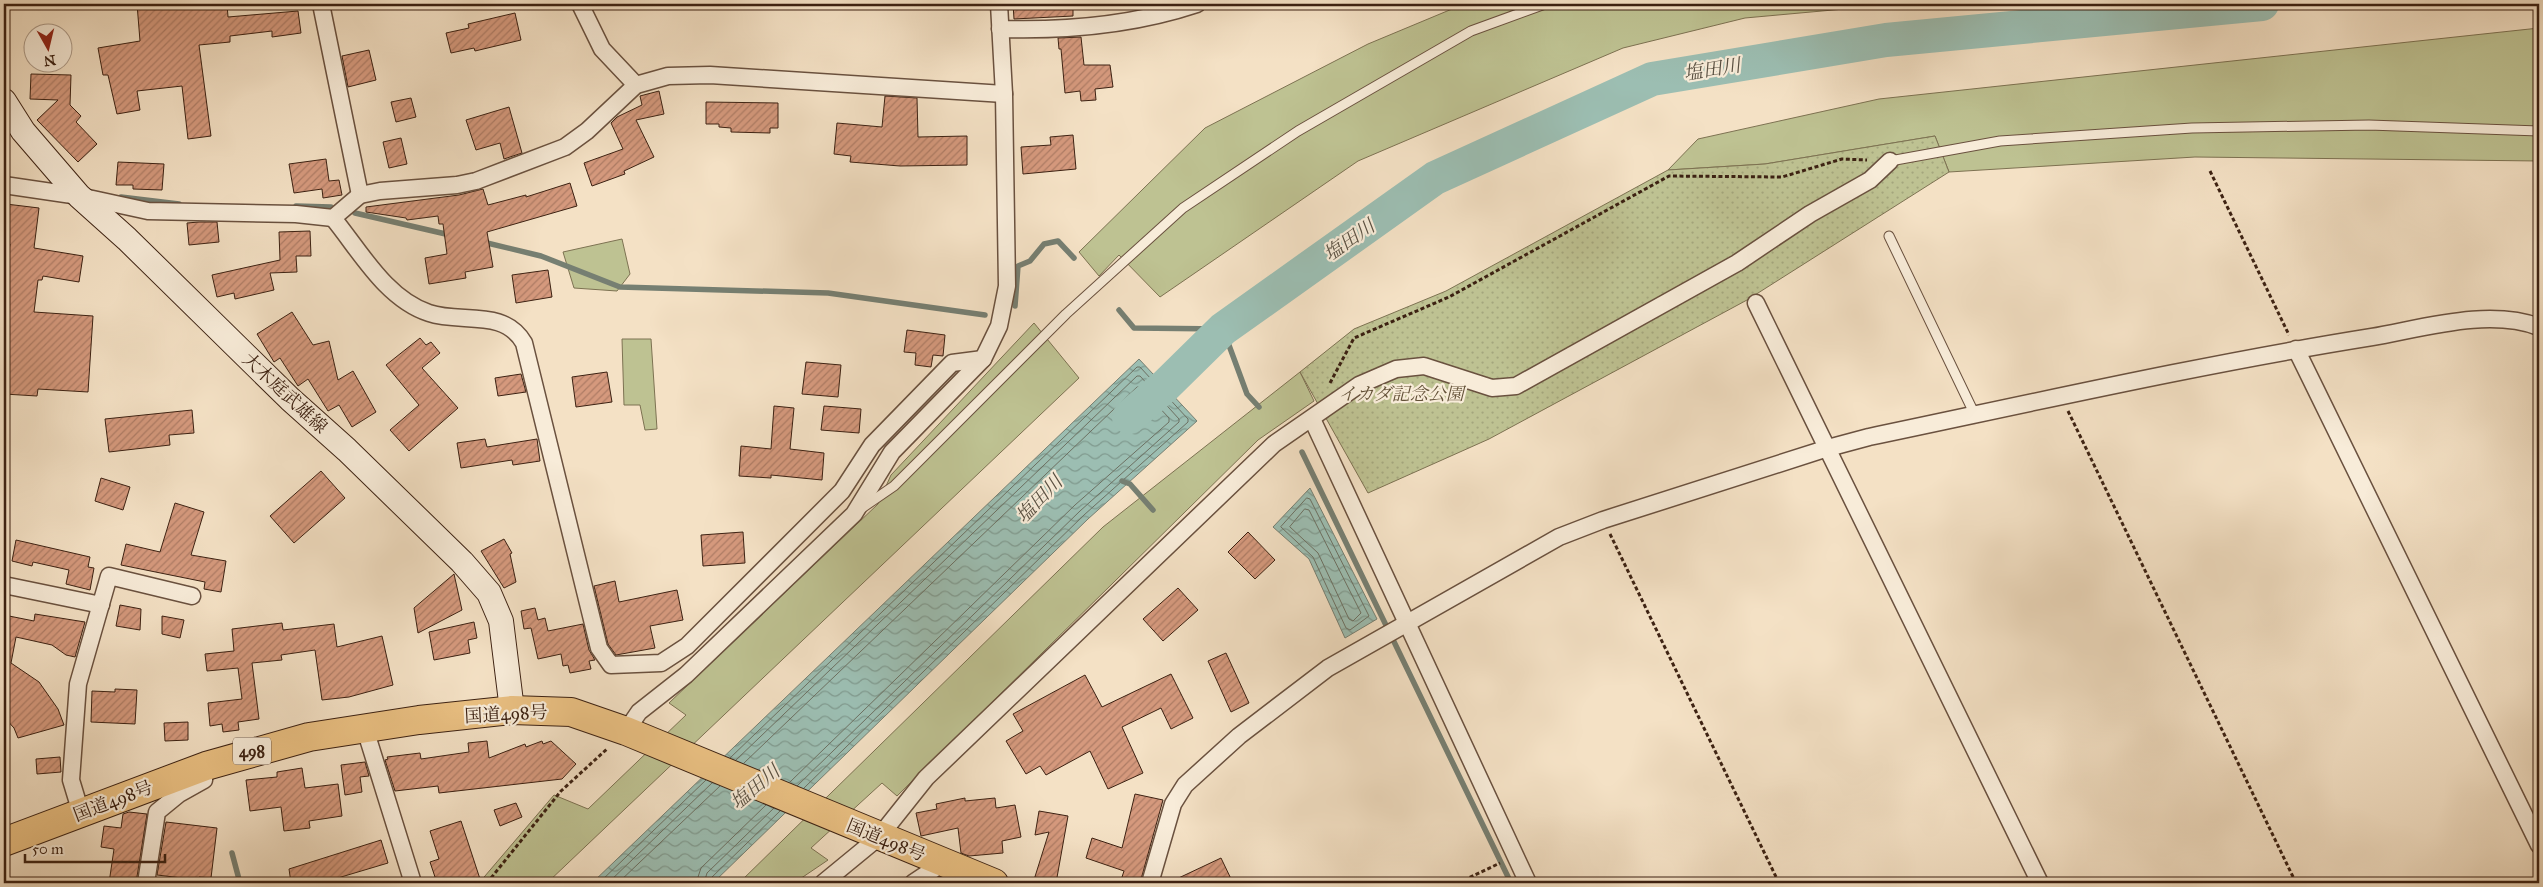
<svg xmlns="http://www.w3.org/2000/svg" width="2543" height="887" font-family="'IM FELL Great Primer','Noto Serif JP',serif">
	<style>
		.green { fill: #bec292; stroke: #7d7252 }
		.park { fill: url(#park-dots); stroke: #7d7252 }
		.water { fill: url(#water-waves); stroke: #767f72 }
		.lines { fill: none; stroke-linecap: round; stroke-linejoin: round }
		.shore { stroke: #6c7062; stroke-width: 1 }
		.stream { stroke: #767f72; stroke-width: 5.5 }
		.river { stroke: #9cbeb2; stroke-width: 34 }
		.building { fill: url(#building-hatch); stroke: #3c2112 }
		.service-casing { stroke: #6a513f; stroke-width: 11 }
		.minor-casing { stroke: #6a513f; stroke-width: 19 }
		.secondary-casing { stroke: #3c2112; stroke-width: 26 }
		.trunk-casing { stroke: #3c2112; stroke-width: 30 }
		.path { stroke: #3c2112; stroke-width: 3; stroke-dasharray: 4 2.5; stroke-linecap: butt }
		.service { stroke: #f8ecd9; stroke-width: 9 }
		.minor { stroke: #f8ecd9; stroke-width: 16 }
		.secondary { stroke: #f8ecd9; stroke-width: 24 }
		.trunk { stroke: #eac082; stroke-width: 28 }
		.labels { text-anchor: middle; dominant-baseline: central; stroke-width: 4.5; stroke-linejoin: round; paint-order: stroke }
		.shield { fill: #f8ecd9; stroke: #745e4e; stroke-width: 1 }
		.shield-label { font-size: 16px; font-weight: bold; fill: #3c2112 }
		.street-label { font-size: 18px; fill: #3c2112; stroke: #f8ecd9 }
		.park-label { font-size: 18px; font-style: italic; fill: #635138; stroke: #f8ecd9 }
		.water-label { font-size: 19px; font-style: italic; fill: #595042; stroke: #f8ecd9 }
	</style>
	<defs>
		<pattern id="park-dots" width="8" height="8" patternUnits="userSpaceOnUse" patternTransform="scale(1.25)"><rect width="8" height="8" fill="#bec292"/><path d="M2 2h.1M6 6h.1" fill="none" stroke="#a4a67d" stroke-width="1.8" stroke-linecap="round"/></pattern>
		<pattern id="water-waves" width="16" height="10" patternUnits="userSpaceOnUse" patternTransform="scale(1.25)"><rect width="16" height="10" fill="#9cbeb2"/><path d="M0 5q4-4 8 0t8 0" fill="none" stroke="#809a8f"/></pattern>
		<pattern id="building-hatch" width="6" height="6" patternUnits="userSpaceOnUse" patternTransform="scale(1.25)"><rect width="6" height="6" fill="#d5997d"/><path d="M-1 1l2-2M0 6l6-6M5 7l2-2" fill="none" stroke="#ae7c65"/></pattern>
	</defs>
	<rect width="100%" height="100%" fill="#f4e1c5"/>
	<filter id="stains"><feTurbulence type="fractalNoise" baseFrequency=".004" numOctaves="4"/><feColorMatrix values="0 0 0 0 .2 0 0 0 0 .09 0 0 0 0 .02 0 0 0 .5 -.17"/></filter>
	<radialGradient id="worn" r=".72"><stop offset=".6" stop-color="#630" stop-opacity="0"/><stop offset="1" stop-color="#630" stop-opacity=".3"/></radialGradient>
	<g class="green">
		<path d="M1464 4H1899L1745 18 1623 48 1358 161 1160 297 1119 255 1099 276 1079 252 1205 128 1368 44Z"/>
		<path d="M2539 28V161L2195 157 1949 172 1935 136 1765 164 1668 170 1698 139 1879 99Z"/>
		<path d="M622 239 630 274 617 291 574 288 563 252Z"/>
		<path d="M1034 323 1079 378 547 883H479L554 795 588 809 686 715 669 703 878 504 891 475Z"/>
		<path d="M622 339H651L657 429 645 430 640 405H624Z"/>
		<path d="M1300 372 1314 401 1258 440 897 796 882 783 811 848 828 860 794 883H739L1103 527Z"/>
	</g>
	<path class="park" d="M1935 136 1949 172 1747 300 1489 439 1368 493 1300 372 1354 329 1446 291 1668 170 1765 164Z"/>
	<g class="water">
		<path d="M1139 359 1197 421 1088 519 713 883H592Z"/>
		<path d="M1310 488 1377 619 1345 638 1309 559 1273 527Z"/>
	</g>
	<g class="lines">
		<g class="shore">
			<path d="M1307 498 1310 499 1369 616 1350 630 1346 628 1313 557 1281 527Z"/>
			<path d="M1305 509 1309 510 1361 613 1353 621 1349 619 1318 553 1290 527Z"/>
			<path d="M730 758 1137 367H1140L1188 419V422L1084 515 804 788"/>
			<path d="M736 760 1137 376H1140L1179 419V422L1080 511 797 786"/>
			<path d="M744 763 1137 387H1140L1169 418V422L1075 505 790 782"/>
			<path d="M599 883 706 780"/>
			<path d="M608 883 712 783"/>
			<path d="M618 883 720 786"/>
			<path d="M696 883 701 868 766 805"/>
			<path d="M704 883 707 873 774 808"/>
			<path d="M710 883 711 878 780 811"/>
		</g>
		<g class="stream">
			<path d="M121 197 179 204"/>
			<path d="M296 206 331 207"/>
			<path d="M355 213 450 235"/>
			<path d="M483 242 541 256 620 287 828 293 985 315"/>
			<path d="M1015 306 1018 266 1030 261 1044 244 1058 241 1074 258"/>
			<path d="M1119 310 1134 328 1223 329 1247 394 1259 407"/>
			<path d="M1302 452 1511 883"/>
			<path d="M1122 481 1130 484 1153 510"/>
			<path d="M232 853 240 883"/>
		</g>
		<path class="river" d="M1129 417 1165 386 1223 329 1435 178 1652 79 1886 40 2262 4"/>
	</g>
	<g class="building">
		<path d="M137 4H227L228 17 298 11 301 33 272 37V31L230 36V42L199 45 211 136 188 139 182 86 137 91 140 110 117 114 108 75H103L98 48 140 41Z"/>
		<path d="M1013 4H1073V16L1014 19Z"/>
		<path d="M515 13 521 40 475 51 474 48 451 53 446 33 469 28 468 24Z"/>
		<path d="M1081 37 1084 65H1110L1113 87 1095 89 1096 100 1081 101 1080 91 1065 93 1061 49H1059L1058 38Z"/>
		<path d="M369 50 376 80 348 87 342 56Z"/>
		<path d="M31 74 71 75 70 105 81 116 76 122 97 144 78 162 37 120 58 100 30 99Z"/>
		<path d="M659 91 664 114 636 120 654 157 624 171 625 174 592 186 584 163 623 149 611 123 617 117 642 105 640 96Z"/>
		<path d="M885 96 917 98 918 137 967 136V165L900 166 850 162 851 156 834 154 837 123 882 127Z"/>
		<path d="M411 98 416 117 396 122 391 102Z"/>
		<path d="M706 102 778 103V128H770V133L731 132V128L719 127V124H706Z"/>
		<path d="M509 107 522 153 504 159 500 143 476 150 466 120Z"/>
		<path d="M1073 135 1076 169 1023 174 1021 147 1051 145 1050 137Z"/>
		<path d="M401 138 407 164 389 168 383 142Z"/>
		<path d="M326 159 329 181 339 180 342 195 323 198 322 189 294 193 289 164Z"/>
		<path d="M118 162 164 164 162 190 133 189V185H116Z"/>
		<path d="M570 183 577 206 487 232 493 267 465 272 466 278 429 284 425 258 447 254 443 224H439L438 216 407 220 406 218 366 212V207L459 195 483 189 488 205 526 195V197Z"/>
		<path d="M6 204 39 208 34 248 83 256 79 282 43 276 42 280H38L34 312 93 316 88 392 38 389 37 396 4 394V286L10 244 4 243Z"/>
		<path d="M199 222H217L219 242 189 245 187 223Z"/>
		<path d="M310 231 311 256H296L297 272 270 273 274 290 235 299 234 293 217 297 212 275 280 260 279 232Z"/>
		<path d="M548 270 552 297 516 303 512 275Z"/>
		<path d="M292 312 313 345 329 341 338 380 353 371 376 412 352 427 339 405 328 411 308 379 298 386 280 358 274 362 257 334Z"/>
		<path d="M907 330 945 335 943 356 933 355 931 367 915 365 916 353 904 352Z"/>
		<path d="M420 338 426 345 431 342 440 353 422 368 458 408 409 451 390 430 419 405 386 365Z"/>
		<path d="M806 362 841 365 838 397 802 394Z"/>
		<path d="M607 372 612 402 576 407 572 377Z"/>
		<path d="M521 374 526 392 498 396 495 378Z"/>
		<path d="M774 406 794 408 790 449 824 453 822 480 771 475V478L739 476 741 446 771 449Z"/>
		<path d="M824 406 861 409 859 433 821 430Z"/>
		<path d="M192 410 194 433 169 435 170 445 109 452 105 419Z"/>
		<path d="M485 439 487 447 537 439 540 461 513 465 512 460 461 468 457 443Z"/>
		<path d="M321 471 345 498 294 543 270 516Z"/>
		<path d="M101 478 130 487 123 510 95 501Z"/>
		<path d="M175 503 204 512 191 555 226 561 221 592 204 589 205 582 121 565 126 544 160 552Z"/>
		<path d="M743 532 745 563 703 566 701 535Z"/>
		<path d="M1248 532 1275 560 1255 579 1228 552Z"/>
		<path d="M504 539 512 553 510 554 516 582 504 588 481 551Z"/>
		<path d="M16 540 90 557 88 567 94 568 90 590 66 584 69 570 33 562 32 566 12 561Z"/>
		<path d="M454 574 462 610 418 633 414 608Z"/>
		<path d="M615 581 619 602 677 590 683 620 650 626 655 648 616 655 608 644 594 586Z"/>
		<path d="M1178 588 1198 610 1163 641 1143 619Z"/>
		<path d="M120 605 141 609 140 630 116 626Z"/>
		<path d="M535 608 538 620 545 618 548 631 583 624 589 650 595 660 589 661 591 669 570 673 568 665 563 666 561 654 538 659 531 628 524 629 521 611Z"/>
		<path d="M35 614 85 622 75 657 66 655 52 645 16 637 11 663 39 682 58 709 64 725 18 738 14 728 4 717V615L34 621Z"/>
		<path d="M162 616 184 620 180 638 162 634Z"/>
		<path d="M474 622 477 638 468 640 470 653 434 660 429 632Z"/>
		<path d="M282 623 283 630 334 624 337 647 382 636 393 685 349 697 322 700 315 650 281 655 282 660 252 663 259 719 238 722 239 730 223 732 222 724 210 726 208 703 242 699 238 668 207 671 205 654 234 651 232 629Z"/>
		<path d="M1226 653 1249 703 1231 712 1208 661Z"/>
		<path d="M1171 674 1193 718 1171 729 1161 708 1122 727 1143 773 1108 789 1090 751 1046 775 1040 766 1026 774 1006 741 1023 731 1013 714 1085 675 1102 707Z"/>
		<path d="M115 689 137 690 135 724 91 722 92 691 115 692Z"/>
		<path d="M188 722V740L165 741 164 723Z"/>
		<path d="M487 741 489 758 525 744 526 747 542 741 543 744 551 741 576 764 562 779 439 793 438 786 395 791 385 760 388 759 387 757 420 753 421 759 469 752 468 743Z"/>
		<path d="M60 757 61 772 37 774 36 759Z"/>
		<path d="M365 762 369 776 360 777 362 792 345 795 341 765Z"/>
		<path d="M302 768 305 788 338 784 342 816 309 821 310 828 284 831 281 807 250 811 246 780 277 777V772Z"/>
		<path d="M1135 794 1163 800 1140 883H1120L1124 871 1086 858 1092 838 1122 848Z"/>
		<path d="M965 798V801L995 798 996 808 1015 805 1021 837 1002 841 1003 853 969 856 961 853 958 828 921 836 916 813 937 809 936 804Z"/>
		<path d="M516 803 522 817 500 826 494 810Z"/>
		<path d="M1039 811 1068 816 1056 883H1033L1049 832 1035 835Z"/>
		<path d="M129 812 147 814 136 883H109L114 849 101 847 104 826 121 828 123 814Z"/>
		<path d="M461 821 480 879 465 883H437L430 862 439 859 430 831Z"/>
		<path d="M166 822 217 828 211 878 199 877V880L157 875Z"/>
		<path d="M381 840 388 863 321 883H291L289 869Z"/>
		<path d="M1221 858 1233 883H1168Z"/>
	</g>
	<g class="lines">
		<g class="service-casing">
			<g id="service">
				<path d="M1890 161 2000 141 2192 128 2369 125 2539 131"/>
				<path d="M1889 236 1975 415"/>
				<path d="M862 508 894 486 1066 314 1183 208 1298 131 1471 31 1545 4"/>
			</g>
		</g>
		<g class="minor-casing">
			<g id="minor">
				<path d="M321 4 360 195"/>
				<path d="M580 4 602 49 636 85"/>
				<path d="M1000 29C1066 31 1134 25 1197 4"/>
				<path d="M4 185 79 196 148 211 296 214 333 218 360 195 380 191 457 185 476 181 565 147 587 131 636 85 668 76 710 75 1004 94"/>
				<path d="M333 218C360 251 386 299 429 313 461 324 504 308 524 343L599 648 611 665 661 663 687 646 842 491 872 445 952 363 983 359"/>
				<path d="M1756 303 2040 883"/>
				<path d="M2296 349 2539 845"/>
				<path d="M1312 419 1528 883"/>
				<path d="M4 585 101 605"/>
				<path d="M365 729 413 883"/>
				<path d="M626 731 639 712 686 675 854 514 892 452 983 359 999 326 1007 286 1004 94 999 4"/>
				<path d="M81 813 71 780 78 684 109 576 192 596"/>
				<path d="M146 883 157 812 179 794 204 780 205 769"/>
				<path d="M823 883 879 837 926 778 1274 444 1359 385 1396 369 1424 366 1492 388 1516 386 1737 263 1810 214 1870 180 1890 161"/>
				<path d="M913 883 943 863"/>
				<path d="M1150 883 1173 804 1185 785 1239 736 1328 668 1559 537 1603 520 1828 448 1869 437C2036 402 2203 364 2372 337 2424 328 2489 308 2539 327"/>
			</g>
		</g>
		<g class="secondary-casing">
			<path id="secondary" d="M4 101 23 131 79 196 127 239 290 399 347 450 462 562 489 593 501 621 512 710"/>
		</g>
		<g class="trunk-casing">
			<path id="trunk" d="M4 842 206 766 309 737 419 720 512 710 571 712 626 731 994 883"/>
		</g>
		<g class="path">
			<path d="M2210 171 2289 335"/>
			<path d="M1330 383 1354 338 1449 297 1669 176 1782 177 1842 159 1867 160"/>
			<path d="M2068 411 2296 883"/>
			<path d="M1610 534 1779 883"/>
			<path d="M487 883 561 791 608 748"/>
			<path d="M1458 883 1500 863"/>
		</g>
		<use href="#service" class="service"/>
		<use href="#minor" class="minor"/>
		<use href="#secondary" class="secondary"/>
		<use href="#trunk" class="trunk"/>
	</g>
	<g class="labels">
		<rect class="shield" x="233" y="737.5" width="38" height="27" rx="4"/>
		<g class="shield-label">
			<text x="252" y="751">498</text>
		</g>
		<g class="street-label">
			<text transform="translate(285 393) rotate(43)">大木庭武雄線</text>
			<text transform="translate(506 714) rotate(-3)">国道498号</text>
			<text transform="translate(113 801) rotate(-21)">国道498号</text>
			<text transform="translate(886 840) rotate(22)">国道498号</text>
		</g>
		<g class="park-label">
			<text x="1401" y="394">イカダ記念公園</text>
		</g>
		<g class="water-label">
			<text transform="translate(1712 69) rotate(-9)">塩田川</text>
			<text transform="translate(1349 240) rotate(-35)">塩田川</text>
			<text transform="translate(1039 499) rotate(-46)">塩田川</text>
			<text transform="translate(755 787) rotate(-40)">塩田川</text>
		</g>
	</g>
	<rect width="2543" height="887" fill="none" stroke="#f4e1c5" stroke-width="20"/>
	<rect x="5" y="5" width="2533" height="877" fill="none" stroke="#3c2112" stroke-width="2.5"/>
	<rect x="10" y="10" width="2523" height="867" fill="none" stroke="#3c2112"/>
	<g transform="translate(48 48) rotate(172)"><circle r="24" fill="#f8ecd9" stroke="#ad9b89"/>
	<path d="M0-4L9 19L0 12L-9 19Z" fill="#8f2418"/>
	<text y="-8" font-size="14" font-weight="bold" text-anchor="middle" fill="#3c2112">N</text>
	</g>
	<path d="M25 854v8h140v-8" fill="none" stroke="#3c2112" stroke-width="2.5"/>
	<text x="32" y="854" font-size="15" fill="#3c2112" stroke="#f8ecd9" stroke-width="4" paint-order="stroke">50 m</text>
	<rect width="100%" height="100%" filter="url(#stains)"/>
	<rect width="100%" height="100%" fill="url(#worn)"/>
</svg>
